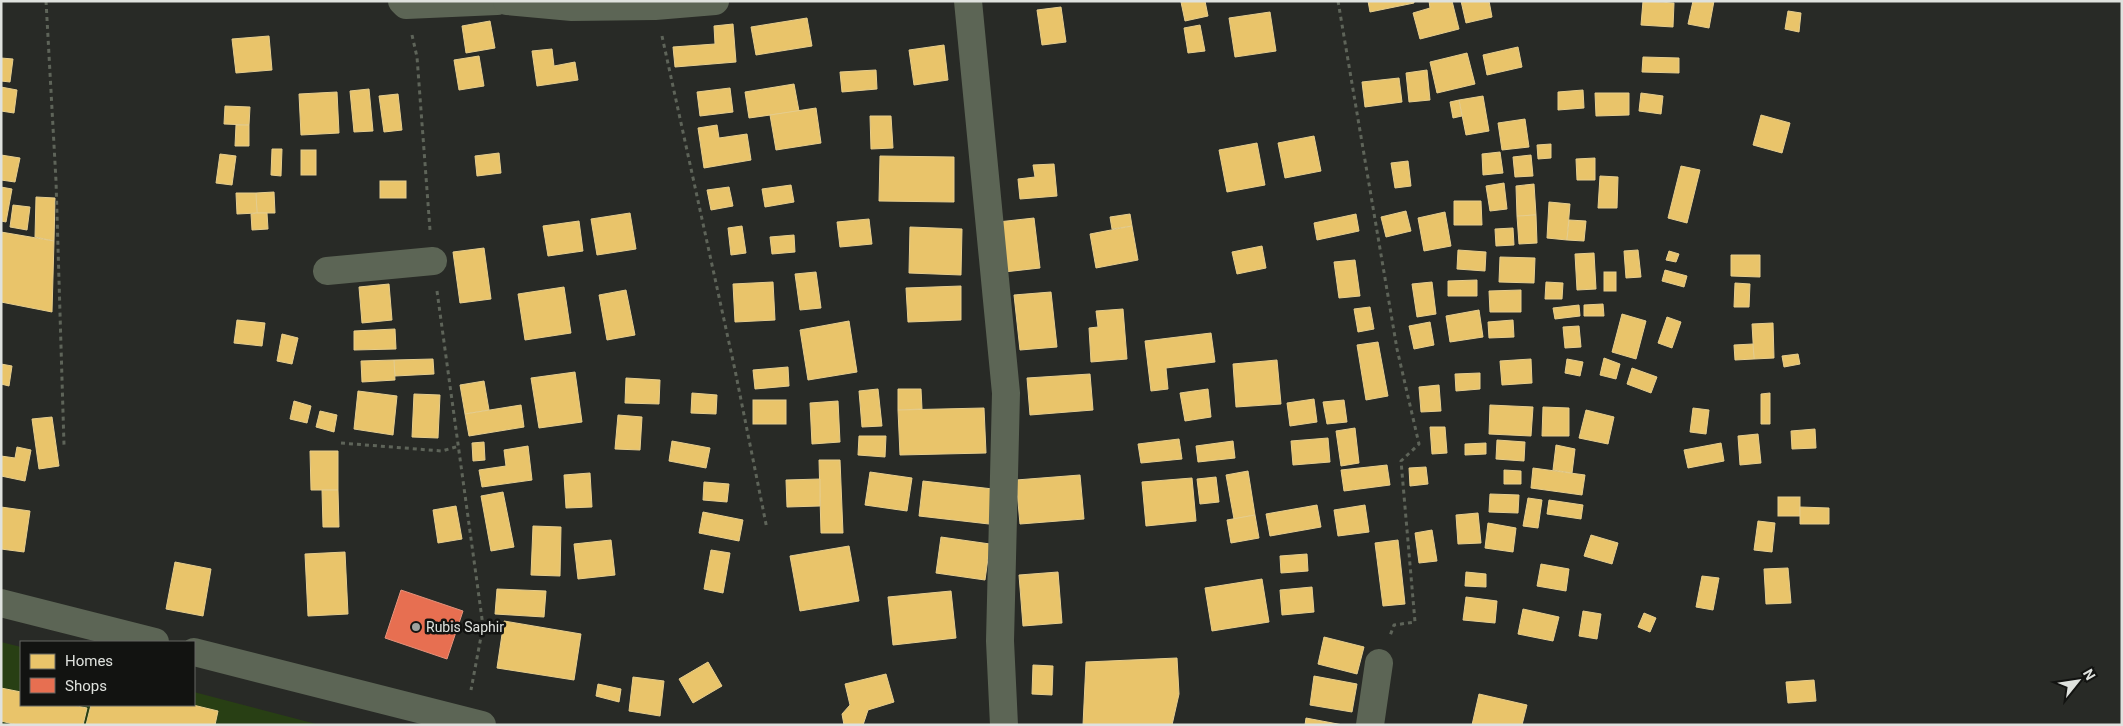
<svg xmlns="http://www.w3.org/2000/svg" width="2123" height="726" font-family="Roboto,sans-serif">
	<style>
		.green { fill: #283f14 }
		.homes { fill: #e9c46a; stroke: #e6cd8d }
		.shops { fill: #e76f51; stroke: #e5927b }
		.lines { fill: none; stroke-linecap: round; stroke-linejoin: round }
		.path { stroke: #5e6459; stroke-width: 3; stroke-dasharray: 4 4; stroke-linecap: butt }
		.minor { stroke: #5c6555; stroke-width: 28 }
		.poi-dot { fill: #9fa29e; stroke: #121311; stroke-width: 2 }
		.labels { text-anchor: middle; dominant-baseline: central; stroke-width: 5; stroke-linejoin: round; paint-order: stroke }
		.poi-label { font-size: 14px; fill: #dfe2de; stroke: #121311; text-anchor: start }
	</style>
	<rect width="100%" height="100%" fill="#282a26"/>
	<path class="green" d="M1 642 21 647V705H194V692L320 725H1Z"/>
	<g class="homes">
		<path d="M1187 1H1205L1208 16 1185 21 1181 2Z"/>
		<path d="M1368 1H1414V3L1370 12Z"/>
		<path d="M1429 1H1452L1459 29 1420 39 1413 13 1430 8Z"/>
		<path d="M1461 1H1489L1492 17 1466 23Z"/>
		<path d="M1643 1 1674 3 1673 27 1641 25Z"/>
		<path d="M1693 1H1714L1709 28 1688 24Z"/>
		<path d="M1061 7 1066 42 1042 45 1037 10Z"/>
		<path d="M1788 11 1801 13 1799 32 1785 29Z"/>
		<path d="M1270 12 1276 51 1235 57 1229 18Z"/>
		<path d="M807 18 812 46 756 55 751 27Z"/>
		<path d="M490 21 495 48 466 53 462 26Z"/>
		<path d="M733 24 736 62 675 67 673 47 715 44 714 26Z"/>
		<path d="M1200 25 1205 51 1188 53 1184 28Z"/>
		<path d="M269 36 272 70 236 73 232 39Z"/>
		<path d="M944 45 948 80 914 85 909 50Z"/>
		<path d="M1518 47 1522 67 1487 75 1483 55Z"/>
		<path d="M552 49 554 66 575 62 578 80 537 86 532 51Z"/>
		<path d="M1467 53 1475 84 1437 93 1430 62Z"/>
		<path d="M479 56 484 86 459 90 454 60Z"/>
		<path d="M1643 57 1679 58V73L1642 72Z"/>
		<path d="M1 58 13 59 10 82 1 81Z"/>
		<path d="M876 70 877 89 842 92 840 72Z"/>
		<path d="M1427 70 1430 100 1409 102 1406 73Z"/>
		<path d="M1399 78 1402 102 1365 107 1362 82Z"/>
		<path d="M794 84 799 111 749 118 745 92Z"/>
		<path d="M1 87 17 90 14 113 1 111Z"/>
		<path d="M730 88 733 112 700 116 697 92Z"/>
		<path d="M369 89 373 131 354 132 350 91Z"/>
		<path d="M1583 90 1584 108 1558 110V92Z"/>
		<path d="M337 92 339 133 301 135 299 94Z"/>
		<path d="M1595 93H1629V115L1596 116Z"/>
		<path d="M1641 93 1663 96 1661 114 1639 111Z"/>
		<path d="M398 94 402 130 384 132 379 96Z"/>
		<path d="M1483 96 1489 131 1466 135 1459 100Z"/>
		<path d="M1459 100 1462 116 1453 118 1450 102Z"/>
		<path d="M225 106 250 107 249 125 224 124Z"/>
		<path d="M816 108 821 143 776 150 770 115Z"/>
		<path d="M1761 115 1790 123 1782 153 1753 145Z"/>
		<path d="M870 116H891L893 148 871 149Z"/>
		<path d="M1525 119 1529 147 1502 150 1498 123Z"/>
		<path d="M236 125H249V146H235Z"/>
		<path d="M717 125 719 138 747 134 751 160 704 168 698 128Z"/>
		<path d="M1314 136 1321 171 1285 178 1278 143Z"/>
		<path d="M1257 143 1265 185 1227 192 1219 150Z"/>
		<path d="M1551 144V158L1538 159 1537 145Z"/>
		<path d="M272 149H282L281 176 271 175Z"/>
		<rect x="301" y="150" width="15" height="25"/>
		<path d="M1500 152 1503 173 1483 175 1482 154Z"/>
		<path d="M499 153 501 173 477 176 475 156Z"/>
		<path d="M220 154 236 156 232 185 216 183Z"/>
		<path d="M1 155 20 158 15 182 1 180Z"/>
		<path d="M1531 155 1533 176 1515 177 1513 157Z"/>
		<path d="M880 156 954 157V202L879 201Z"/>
		<path d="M1595 158V180H1577L1576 159Z"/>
		<path d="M1408 161 1411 186 1395 188 1391 163Z"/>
		<path d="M1054 164 1057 196 1020 199 1018 179 1035 177 1033 165Z"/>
		<path d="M1681 166 1700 170 1687 223 1668 218Z"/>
		<path d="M1600 176 1618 177 1617 208H1598Z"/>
		<rect x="380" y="181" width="26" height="17"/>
		<path d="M1504 183 1507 209 1490 211 1486 186Z"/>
		<path d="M1534 184 1536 215 1517 216 1516 186Z"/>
		<path d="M791 185 794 202 765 207 762 189Z"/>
		<path d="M1 187 12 189 6 222 1 221Z"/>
		<path d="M729 187 733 206 711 210 707 190Z"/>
		<path d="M274 192 275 213H257L256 193Z"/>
		<path d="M236 193H256L257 213 237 214Z"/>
		<path d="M36 197 55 198 54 241 35 237Z"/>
		<path d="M1454 201H1481L1482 225H1454Z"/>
		<path d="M1549 202 1570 204 1567 240 1547 238Z"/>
		<path d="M13 205 30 207 27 230 10 227Z"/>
		<path d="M1406 211 1411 231 1386 237 1381 217Z"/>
		<path d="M1445 212 1451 246 1424 251 1418 218Z"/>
		<path d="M257 213H267L268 229 252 230 251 214Z"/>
		<path d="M630 213 636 249 597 255 591 219Z"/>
		<path d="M1130 214 1132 226 1112 229 1110 217Z"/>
		<path d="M1356 214 1359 231 1317 240 1314 223Z"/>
		<path d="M1536 215 1537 243 1519 244 1517 216Z"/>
		<path d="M1034 218 1040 268 1004 272 998 222Z"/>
		<path d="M869 219 872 244 840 247 837 222Z"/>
		<path d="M1569 220 1586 221 1584 241 1567 240Z"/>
		<path d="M579 221 583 251 548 256 543 226Z"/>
		<path d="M742 226 746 253 731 255 728 228Z"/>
		<path d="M1132 226 1138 260 1096 268 1090 234Z"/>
		<path d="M910 227 962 229 961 275 909 273Z"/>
		<path d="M1513 228 1514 245 1496 246 1495 229Z"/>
		<path d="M1 232 54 241 52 312 1 302Z"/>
		<path d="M794 235 795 252 772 254 770 237Z"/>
		<path d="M1262 246 1266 268 1237 274 1232 252Z"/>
		<path d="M484 248 491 299 460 303 453 252Z"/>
		<path d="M1458 250 1486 252 1485 271 1457 269Z"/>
		<path d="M1638 250 1641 277 1626 278 1624 251Z"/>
		<path d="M1669 251 1679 254 1676 262 1666 260Z"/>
		<path d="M1594 253 1596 289 1577 290 1575 254Z"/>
		<path d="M1731 255H1760V277L1731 276Z"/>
		<path d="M1500 257 1535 258 1534 283 1499 282Z"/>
		<path d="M1355 260 1360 296 1339 298 1334 262Z"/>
		<path d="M1665 270 1687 276 1684 287 1662 281Z"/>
		<path d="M816 272 821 308 800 310 795 274Z"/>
		<rect x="1604" y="272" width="12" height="19"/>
		<path d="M1477 280V296H1448V281Z"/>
		<path d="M773 282 775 320 735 322 733 284Z"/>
		<path d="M1432 282 1436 314 1417 317 1412 284Z"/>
		<path d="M1546 282 1563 283 1562 299H1545Z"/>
		<path d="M1735 283 1750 284 1749 307H1734Z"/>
		<path d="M389 284 392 320 362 323 359 287Z"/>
		<path d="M961 286V320L908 322 906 288Z"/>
		<path d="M564 287 571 333 525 340 518 294Z"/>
		<path d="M626 290 635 335 607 340 599 295Z"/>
		<path d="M1521 290V312H1490L1489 291Z"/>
		<path d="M1051 292 1057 347 1020 350 1014 295Z"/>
		<path d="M1603 304 1604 316H1584V305Z"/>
		<path d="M1579 305 1580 316 1555 319 1553 308Z"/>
		<path d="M1370 307 1374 329 1358 332 1354 309Z"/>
		<path d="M1123 309 1127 359 1091 362 1089 328 1098 327 1096 311Z"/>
		<path d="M1479 310 1483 337 1450 342 1446 316Z"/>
		<path d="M1622 314 1646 321 1636 359 1612 352Z"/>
		<path d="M1667 317 1681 322 1672 348 1658 343Z"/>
		<path d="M237 320 265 323 262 346 234 343Z"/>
		<path d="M1513 320 1514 337 1489 338 1488 322Z"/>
		<path d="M849 321 857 372 808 380 800 330Z"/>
		<path d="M1430 322 1434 345 1414 349 1409 326Z"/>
		<path d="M1773 323 1774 358 1754 359 1752 324Z"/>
		<path d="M1579 326 1581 347 1565 348 1563 327Z"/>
		<path d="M395 329 396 349 354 350V331Z"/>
		<path d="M1211 333 1215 362 1166 368 1168 389 1151 391 1145 341Z"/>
		<path d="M282 334 298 338 292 364 277 361Z"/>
		<path d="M1378 342 1388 396 1366 400 1357 345Z"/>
		<path d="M1753 344 1754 359 1735 360 1734 345Z"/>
		<path d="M1798 354 1800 364 1784 367 1782 356Z"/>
		<path d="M1604 358 1620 364 1616 379 1600 375Z"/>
		<path d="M433 359 434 374 395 376 394 360Z"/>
		<path d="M1531 359 1532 383 1502 385 1500 361Z"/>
		<path d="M1567 359 1583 362 1580 376 1565 373Z"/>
		<path d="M394 360 395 380 362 382 361 361Z"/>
		<path d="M1277 360 1281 404 1236 407 1233 364Z"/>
		<path d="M1 364 12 366 9 386 1 384Z"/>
		<path d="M788 367 789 386 755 389 753 370Z"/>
		<path d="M1632 368 1657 377 1651 393 1627 384Z"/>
		<path d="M575 372 582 422 539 428 531 378Z"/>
		<path d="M1480 373V389L1456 391 1455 374Z"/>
		<path d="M1090 374 1093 410 1030 415 1027 378Z"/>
		<path d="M626 378 660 380 659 404 625 403Z"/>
		<path d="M484 381 489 410 465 414 460 385Z"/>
		<path d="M1439 385 1441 411 1421 412 1419 387Z"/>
		<path d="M878 389 882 426 862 427 859 391Z"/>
		<path d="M898 389H921L922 409 898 410Z"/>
		<path d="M1208 389 1211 417 1185 421 1180 393Z"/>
		<path d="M358 391 397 396 393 435 354 429Z"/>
		<path d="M692 393 717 395 716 414 691 413Z"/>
		<path d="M1770 393V424H1761V394Z"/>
		<path d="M414 394 440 395 438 438 412 437Z"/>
		<path d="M1314 399 1317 422 1290 426 1287 403Z"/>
		<rect x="753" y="400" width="33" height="24"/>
		<path d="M1344 400 1347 422 1327 424 1323 402Z"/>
		<path d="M294 401 311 406 307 423 290 419Z"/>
		<path d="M838 401 840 442 812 444 810 403Z"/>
		<path d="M521 405 524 427 469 436 465 414Z"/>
		<path d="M1490 405 1533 407 1531 436 1489 434Z"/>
		<path d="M1543 407 1569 408V436H1542Z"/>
		<path d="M984 408 986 453 900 455 898 410Z"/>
		<path d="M1693 408 1709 410 1706 434 1690 432Z"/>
		<path d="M1586 410 1614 417 1608 444 1579 438Z"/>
		<path d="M320 411 337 415 334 432 316 427Z"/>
		<path d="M618 415 642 417 640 450 615 449Z"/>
		<path d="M52 417 59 466 39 469 32 419Z"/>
		<path d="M1430 427H1445L1447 453 1432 454Z"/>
		<path d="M1355 428 1359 463 1341 466 1336 431Z"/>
		<path d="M1815 429 1816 448 1792 449 1791 431Z"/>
		<path d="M1758 434 1761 463 1740 465 1738 436Z"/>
		<path d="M859 436H886L885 457 858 455Z"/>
		<path d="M1328 438 1330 462 1293 465 1291 441Z"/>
		<path d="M1179 439 1182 459 1141 463 1138 444Z"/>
		<path d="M1497 440 1525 442 1524 461 1496 459Z"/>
		<path d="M672 441 710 448 706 468 669 461Z"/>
		<path d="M1233 441 1235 458 1198 462 1196 446Z"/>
		<path d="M484 442 485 460 473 461 472 443Z"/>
		<path d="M1486 443V454L1465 455V444Z"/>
		<path d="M1721 443 1724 461 1688 468 1684 450Z"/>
		<path d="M1556 445 1575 449 1572 473 1553 470Z"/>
		<path d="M528 446 532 480 482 487 479 470 506 466 504 450Z"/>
		<path d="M17 447 31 450 25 481 1 476V456L15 458Z"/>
		<path d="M310 451H338V490H311Z"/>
		<path d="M819 460H840L843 533H821Z"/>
		<path d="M1387 465 1390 485 1344 491 1341 470Z"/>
		<path d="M1426 467 1428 484 1410 486 1409 468Z"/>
		<path d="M1533 468 1585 475 1582 495 1531 488Z"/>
		<path d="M1504 470 1521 471V484H1504Z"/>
		<path d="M1248 471 1255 515 1234 519 1226 475Z"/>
		<path d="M870 472 912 478 907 511 865 505Z"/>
		<path d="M590 473 592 507 566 508 564 475Z"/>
		<path d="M1080 475 1084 519 1020 524 1016 480Z"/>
		<path d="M1216 477 1219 502 1200 504 1197 479Z"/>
		<path d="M1192 478 1196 521 1146 526 1142 482Z"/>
		<path d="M820 479V506L787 507 786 480Z"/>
		<path d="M923 481 993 489 989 524 919 516Z"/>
		<path d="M704 482 729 484 727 502 703 500Z"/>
		<path d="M322 490H338L339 527H323Z"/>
		<path d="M503 492 514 547 491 551 481 496Z"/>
		<path d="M1490 494 1519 495 1518 513 1489 512Z"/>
		<rect x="1778" y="497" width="22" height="19"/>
		<path d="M1528 498 1542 500 1538 528 1523 526Z"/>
		<path d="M1549 500 1583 505 1581 519 1547 514Z"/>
		<path d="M1317 505 1321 527 1270 536 1266 514Z"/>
		<path d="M1365 505 1369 532 1338 536 1334 510Z"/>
		<path d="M456 506 462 539 438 543 433 510Z"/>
		<path d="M1 507 30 511 24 552 1 549Z"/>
		<path d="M1800 507 1829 508V524H1800Z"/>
		<path d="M703 512 743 520 739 541 699 533Z"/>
		<path d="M1478 513 1481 543 1458 544 1456 515Z"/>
		<path d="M1255 515 1259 538 1231 543 1227 520Z"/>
		<path d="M1758 521 1775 523 1772 552 1754 550Z"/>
		<path d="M1488 523 1516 528 1513 552 1485 548Z"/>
		<path d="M533 526 561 527 560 576 531 575Z"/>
		<path d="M1432 530 1437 561 1419 563 1415 533Z"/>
		<path d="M1591 535 1618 543 1612 564 1584 556Z"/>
		<path d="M941 537 990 544 985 580 936 573Z"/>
		<path d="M611 540 615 575 578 579 574 544Z"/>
		<path d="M1398 540 1405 604 1383 606 1375 543Z"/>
		<path d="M849 546 859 601 800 611 790 556Z"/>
		<path d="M711 550 730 553 723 593 704 589Z"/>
		<path d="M345 552 348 614 308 616 305 554Z"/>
		<path d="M1307 554 1308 571 1281 573 1280 556Z"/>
		<path d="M175 562 211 569 203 616 166 609Z"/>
		<path d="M1541 564 1569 569 1566 591 1537 586Z"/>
		<path d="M1788 568 1791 603 1766 604 1764 569Z"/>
		<path d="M1058 572 1062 623 1023 626 1019 575Z"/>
		<path d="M1466 572 1486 574V587L1465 586Z"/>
		<path d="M1702 576 1719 578 1713 610 1696 607Z"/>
		<path d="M1262 579 1269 622 1212 631 1205 588Z"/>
		<path d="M1312 587 1314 612 1282 615 1280 590Z"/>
		<path d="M497 589 546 591 544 617 495 614Z"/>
		<path d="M951 591 956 638 893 645 888 597Z"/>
		<path d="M1466 597 1497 601 1495 623 1463 620Z"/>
		<path d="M1523 609 1559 617 1553 641 1518 634Z"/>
		<path d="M1583 611 1601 614 1597 639 1579 636Z"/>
		<path d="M1644 613 1656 618 1650 632 1638 627Z"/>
		<path d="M504 621 581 634 574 680 497 668Z"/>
		<path d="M1324 637 1364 647 1357 674 1318 664Z"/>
		<path d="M1177 658 1179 694 1172 725H1083L1086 662Z"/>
		<path d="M708 662 722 686 693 703 679 679Z"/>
		<path d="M1033 665 1053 666 1052 695 1032 694Z"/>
		<path d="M886 674 894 702 868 710 863 725H844L842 714 850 705 845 684Z"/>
		<path d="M1314 676 1357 684 1352 712 1310 705Z"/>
		<path d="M633 677 664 681 660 716 629 711Z"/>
		<path d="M1814 680 1816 701 1788 703 1786 682Z"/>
		<path d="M598 684 621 689 619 702 596 696Z"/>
		<path d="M1 688 21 692V705H72L87 708 83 725H17L1 721Z"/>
		<path d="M1479 694 1527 705 1522 725H1472Z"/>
		<path d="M91 705H193L218 711 215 725H86Z"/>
		<path d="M1306 718 1343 725H1305Z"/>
	</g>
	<path class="shops" d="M401 590 463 611 447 659 385 638Z"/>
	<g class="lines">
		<g class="path">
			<path d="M46 1 56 181 64 445"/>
			<path d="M1338 1 1397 349 1419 444 1401 461 1415 622 1394 625 1390 636"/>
			<path d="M412 35 417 57 430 230"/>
			<path d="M662 36 735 370 767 529"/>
			<path d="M437 291 483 626 471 690"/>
			<path d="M341 443 442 451 459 446"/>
		</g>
		<g class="minor">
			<path d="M402 1 406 5 497 1"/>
			<path d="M507 1 572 7 655 6 715 1"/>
			<path d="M968 1 1006 393 1000 641 1004 725"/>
			<path d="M327 271 433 261"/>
			<path d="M1 603 155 642"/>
			<path d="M194 652 482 725"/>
			<path d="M1370 725 1379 663"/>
		</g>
	</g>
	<circle class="poi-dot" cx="416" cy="627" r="5"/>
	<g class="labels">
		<g class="poi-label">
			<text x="426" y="627">Rubis Saphir</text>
		</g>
	</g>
	<rect width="2123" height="726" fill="none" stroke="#dfe2de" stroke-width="5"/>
	<rect x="20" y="641" width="175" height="65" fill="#121311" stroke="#646663"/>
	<rect x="30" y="654" width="25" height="15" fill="#e9c46a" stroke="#646663"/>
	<text x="65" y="666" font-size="15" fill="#dfe2de">Homes</text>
	<rect x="30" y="678" width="25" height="15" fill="#e76f51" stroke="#646663"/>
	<text x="65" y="691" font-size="15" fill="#dfe2de">Shops</text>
	<g transform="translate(2078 681) rotate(60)" stroke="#121311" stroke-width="4" paint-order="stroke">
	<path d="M0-4L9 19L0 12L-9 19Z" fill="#dfe2de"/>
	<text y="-8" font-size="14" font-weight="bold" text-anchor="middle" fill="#dfe2de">N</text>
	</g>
</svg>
